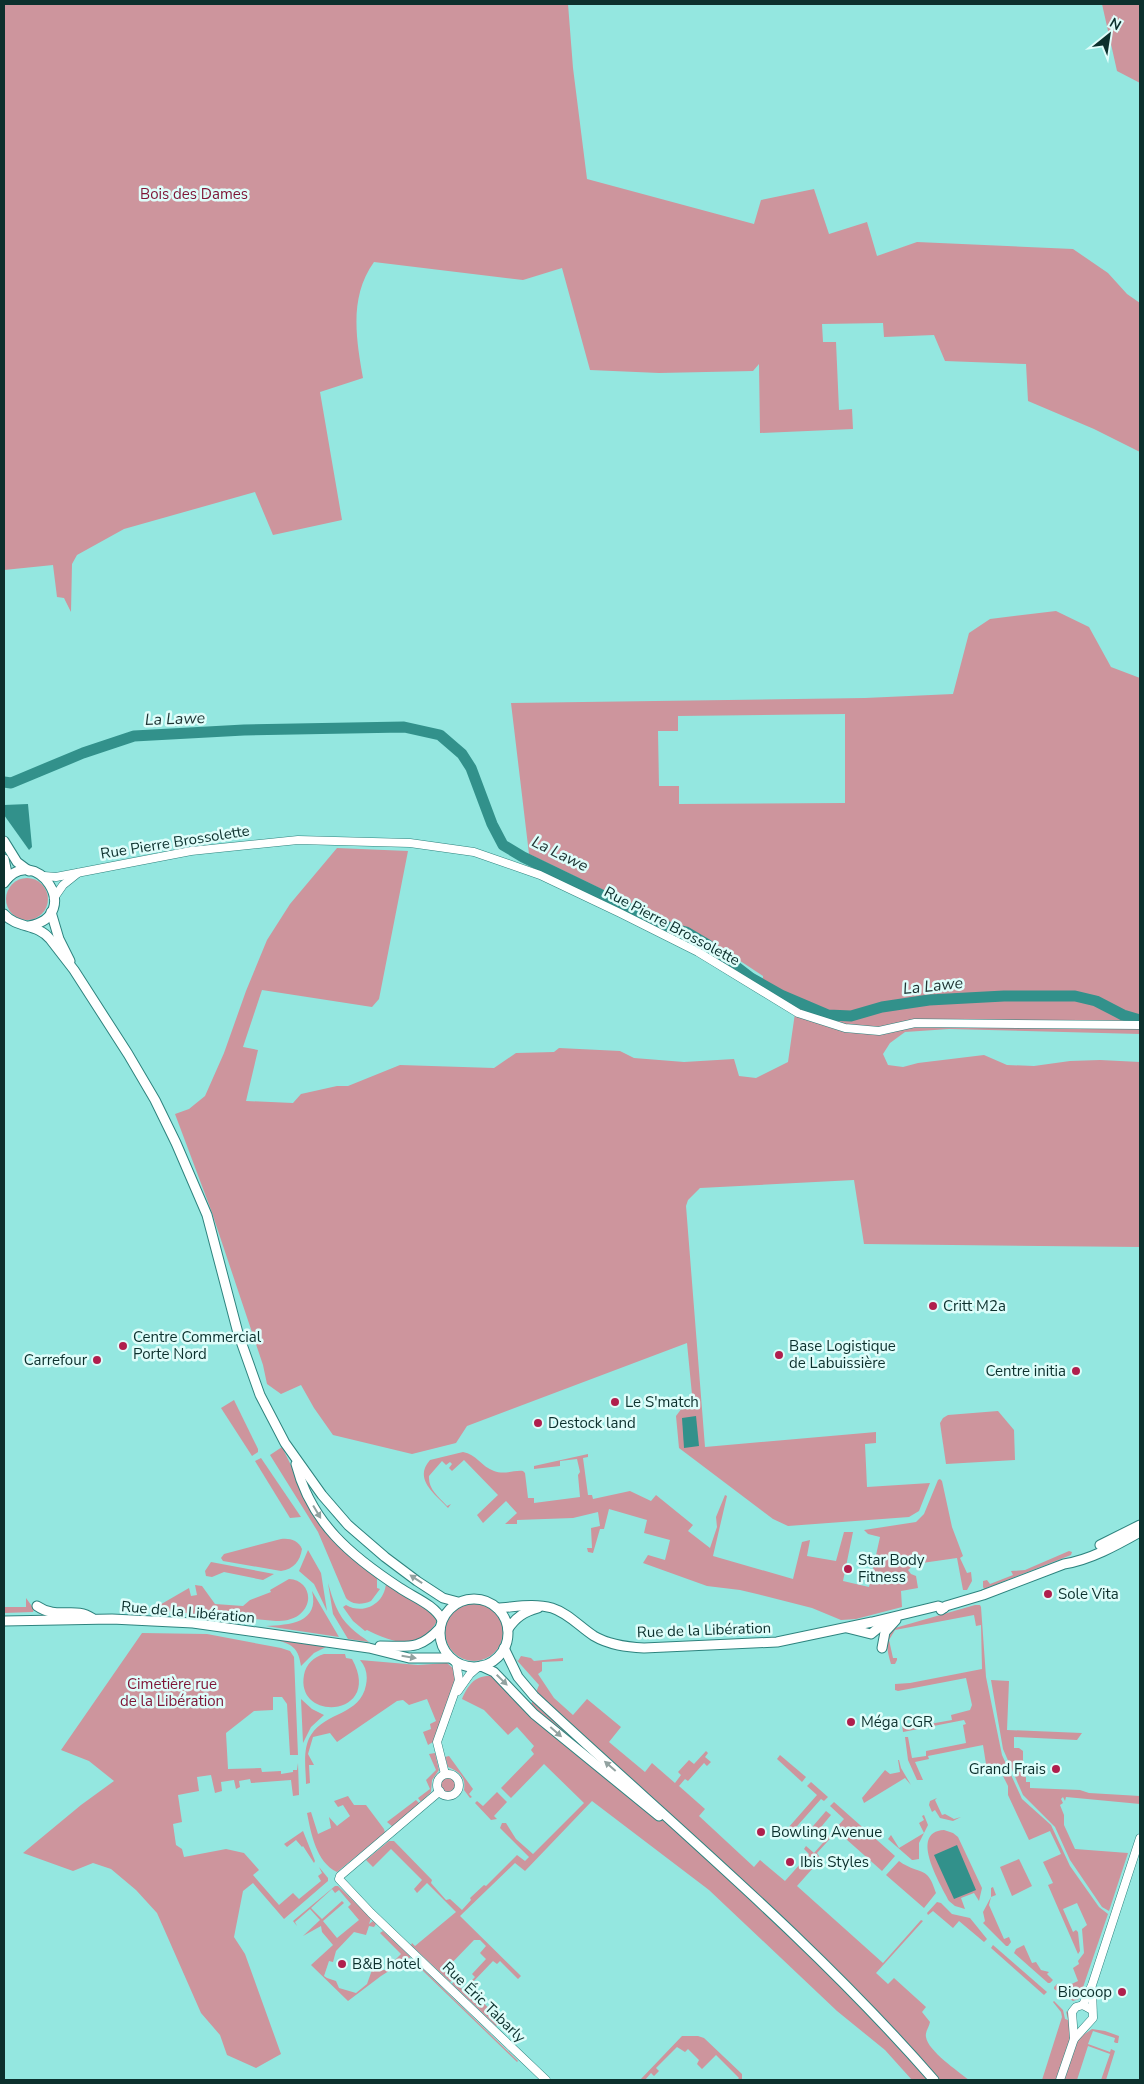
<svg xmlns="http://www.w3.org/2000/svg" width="1144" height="2084" font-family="'Nunito Sans',sans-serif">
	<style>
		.green { fill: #cd959d; fill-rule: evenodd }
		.water { fill: #32918b }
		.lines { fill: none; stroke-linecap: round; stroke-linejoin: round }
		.river { stroke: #32918b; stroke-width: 11 }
		.tertiary-casing { stroke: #2d837e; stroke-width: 9 }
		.secondary-casing { stroke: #2d837e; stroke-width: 11 }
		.tertiary { stroke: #fff; stroke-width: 8 }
		.secondary { stroke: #fff; stroke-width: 9 }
		.oneway { fill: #92a2a0 }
		.poi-dot { fill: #b01f4d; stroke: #defdfa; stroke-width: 2 }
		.labels { text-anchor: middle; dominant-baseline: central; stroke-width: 5; stroke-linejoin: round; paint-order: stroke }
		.park-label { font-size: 15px; fill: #7e1435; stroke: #defdfa }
		.street-label { font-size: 15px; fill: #0c302d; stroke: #defdfa }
		.poi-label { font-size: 15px; fill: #0c302d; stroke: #defdfa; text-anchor: start }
		.water-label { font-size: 16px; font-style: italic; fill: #1d3231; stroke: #defdfa }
	</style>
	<rect width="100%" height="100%" fill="#94e7e0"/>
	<g class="green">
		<path d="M4 4H568L573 68 587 179 754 224 761 200 814 189 829 234 867 222 877 256 917 242 1073 249 1108 273 1127 294 1140 303V452L1094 429 1028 401 1026 364 945 361 934 335 884 337 883 323 822 324 823 342H836L839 410 852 409 853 429 760 433 759 364 753 371 659 373 590 370 562 268 523 280 374 262C349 297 356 338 363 378L320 392 342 520 273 535 255 492 124 529 77 555 72 564 71 612 64 598 57 597 53 565 4 570Z"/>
		<path d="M1102 4H1140V83L1117 71Z"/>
		<path d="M1056 611 1089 627 1111 667 1140 678V1034L949 1029 905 1032 890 1043 883 1054 888 1065 903 1067 918 1063 984 1055 1007 1065 1034 1066 1070 1061 1100 1060 1140 1062V1247L864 1244 854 1180 700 1188 688 1200 686 1206 705 1447 876 1432V1443L865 1444 867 1487 930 1483 919 1511 909 1517 788 1526 773 1519 679 1448 676 1416 682 1408 693 1405 687 1343 467 1426 456 1443 412 1454 333 1435 314 1408 301 1385 281 1394 267 1384 263 1365 211 1210 175 1114 189 1109 205 1096 224 1053 246 991 267 940 290 904 337 848 408 851 379 999 372 1007 262 990 243 1047 258 1050 246 1101 293 1103 301 1094 337 1086H348L400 1065 494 1068 516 1053 554 1052 559 1048 620 1051 634 1058 684 1062 734 1059 739 1076 756 1078 788 1062 795 1013 762 991 763 976 713 943 529 854 511 703 865 698 953 694 969 633 990 619ZM845 714V803L679 804V786H659L658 731H678V716Z"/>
		<circle cx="27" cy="899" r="21"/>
		<path d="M234 1400 258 1449V1452L252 1456 221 1408Z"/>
		<path d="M998 1411 1014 1430 1015 1460 946 1464 940 1423 943 1418 948 1415Z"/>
		<path d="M282 1447 315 1514 377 1578V1588L380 1589 371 1601C362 1605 352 1605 346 1598L318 1532 270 1455Z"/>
		<path d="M463 1452C476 1454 482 1467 494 1471 504 1475 513 1470 523 1471L525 1473 528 1498H534V1503L580 1497 578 1475 580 1472 577 1459 560 1461V1466L534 1469V1466L588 1454V1457L583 1458 588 1495H592L593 1499 630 1491 651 1501 656 1495 693 1525 688 1531 710 1548 717 1527 716 1517 725 1495 727 1496 713 1556 793 1579 802 1542 810 1540 807 1556 836 1561 844 1532H853L843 1581 869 1587 880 1537 868 1534 864 1530 916 1522 924 1514 938 1480 940 1479 942 1481 952 1527 963 1556 960 1558 967 1573 971 1572 972 1581 967 1590H963L957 1558 915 1564 908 1570 911 1574 916 1576 918 1588 901 1591 902 1607 856 1619 841 1620 812 1608 757 1594 740 1590 707 1586 643 1563 648 1555 665 1560 670 1540 644 1533 647 1520 609 1509 604 1529H600L593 1553 588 1552 587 1548H592L591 1528 600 1526 598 1512 573 1518 517 1520V1524H505L517 1513 506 1501 483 1523 477 1515 498 1495 464 1460 452 1471 449 1468 452 1464 450 1462 446 1465 442 1461 429 1476C428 1489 438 1496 447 1506L451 1504 448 1508C435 1494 413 1479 430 1460Z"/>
		<path d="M261 1458 301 1517 290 1518 255 1461Z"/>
		<path d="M281 1539C290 1538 298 1540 302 1549 300 1561 294 1569 281 1571L223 1561 221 1558 224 1554Z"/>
		<path d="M308 1550 321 1573 327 1611 314 1584 299 1571Z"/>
		<path d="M1069 1551 1072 1552 1071 1555 984 1589 983 1587V1581L987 1580 990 1584 1013 1575 1011 1571 1025 1570Z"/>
		<path d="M211 1562 274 1574 263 1580 224 1572 212 1577 206 1576 205 1571Z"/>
		<path d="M289 1579C309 1580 315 1603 299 1615 292 1620 284 1621 276 1621L151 1610 189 1588 191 1596 197 1595 195 1585 202 1586 215 1604 243 1606 250 1600 271 1592 270 1590Z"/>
		<path d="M386 1580 435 1613 438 1619C421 1652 395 1644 367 1630L365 1631 353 1621 343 1607 346 1605C365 1616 387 1602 386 1580Z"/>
		<path d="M328 1583C333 1600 337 1615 351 1628 356 1633 364 1638 369 1642L348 1639 333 1614Z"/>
		<path d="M312 1591 339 1637 266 1626C289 1625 320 1623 312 1591Z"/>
		<path d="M26 1598 34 1609 33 1612 4 1613V1607H26Z"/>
		<circle cx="474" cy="1632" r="29"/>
		<path d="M975 1605H980L981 1607 986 1677 1002 1755 1022 1799 1051 1825 1070 1866 1099 1907 1108 1914 1079 1999 1073 2001 1054 1989V1987L1057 1984 1061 1989 1078 1981 1073 1968 1079 1964 1078 1961 1084 1953 1082 1929 1087 1925 1077 1903 1063 1909 1073 1932 1076 1930 1078 1932 1080 1951 1078 1954 1048 1885 1053 1883 1043 1862 1061 1854 1050 1831 1029 1840 1008 1795V1786L999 1768 994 1764H986L983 1745 928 1756 929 1759 915 1762 923 1780H917L908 1760 905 1737H908L912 1758 926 1756V1751L966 1743 963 1725 966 1724 964 1720 903 1732 902 1725 906 1723 907 1728 952 1720 951 1715 970 1710 972 1705 966 1678 898 1691 895 1690V1684L910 1683 982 1669 981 1625 976 1626 974 1615 895 1630 889 1640 893 1658H897V1660L895 1664H891C887 1651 884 1638 895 1628Z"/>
		<path d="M142 1633 207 1634 281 1648 290 1651 294 1657 298 1755H290L287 1704 282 1697H273V1710L254 1711 226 1733 228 1769 261 1768 262 1772 281 1771V1774L293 1772V1770H297L298 1763 299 1795 293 1796 291 1780 251 1783 250 1779 239 1781 240 1787 236 1789 234 1780 221 1782 222 1791 215 1793 211 1775 197 1777 199 1791 178 1795 182 1822 173 1824 176 1845 182 1849 184 1857 226 1849 244 1853 259 1870 253 1875 279 1905 293 1893 299 1899 321 1881 318 1876 322 1873 319 1867 328 1878V1881L284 1919 253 1883 243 1891 234 1937 245 1954 281 2054 256 2068 227 2055 220 2035 201 2013 157 1913 136 1890 111 1869 93 1863 73 1871 23 1853 81 1805 114 1781 89 1761 61 1750Z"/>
		<path d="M270 1638 328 1646 314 1653 301 1666C298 1644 289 1644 270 1638Z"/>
		<path d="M324 1654H345L346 1658 352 1659C384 1717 295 1723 304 1675 306 1664 314 1657 324 1654Z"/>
		<path d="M513 1656 518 1661 521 1656 531 1658 534 1661 563 1658V1661L542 1662V1671L538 1674 554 1698 573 1715 587 1699 621 1727 609 1742 645 1772 652 1763 675 1783 681 1775 678 1772 689 1760 694 1764 706 1751 708 1753 705 1757 711 1762 707 1766 704 1763 688 1781 685 1779 679 1786 705 1809 699 1816 754 1867 760 1860 785 1881 809 1854 804 1849 806 1846 814 1853 844 1819 830 1806 834 1802 895 1856 882 1871 837 1831 817 1853 821 1859 797 1886 883 1963 921 1920 923 1921 876 1973 888 1984 894 1978 926 2007 922 2012 930 2022C929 2028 925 2031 926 2037 928 2051 958 2071 969 2080H912L885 2050 837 2011 709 1890 592 1801 525 1871 515 1863 460 1916 521 1976 518 1979 500 1961 497 1964 493 1961 471 1984 474 1987 471 1991 499 2018 503 2015 504 2016V2020L496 2026 452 1984 454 1981 463 1990 475 1977 472 1974 486 1959 480 1953 486 1946 480 1940H474L445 1970H444L453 1980 450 1982 411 1945 412 1943 415 1946 456 1912 427 1883 417 1893 414 1889 422 1880 391 1849 373 1867 366 1860 389 1841H394L432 1880 431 1883 446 1900 450 1899 462 1910 471 1900 470 1898 484 1885 486 1886 517 1855 525 1861 529 1857 500 1828 502 1823H506L516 1839 533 1854 584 1803 544 1764 511 1798 501 1788 534 1754 531 1750 534 1746 517 1727 508 1735 484 1710 462 1699C468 1685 475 1675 491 1676L528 1712 539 1685Z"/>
		<path d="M360 1660 418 1665 447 1663 454 1669 456 1679 433 1742 428 1745 423 1732 431 1729 430 1724 436 1721 427 1699 409 1705 403 1700 397 1701 337 1742 330 1733 313 1737 308 1754 314 1765H309L310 1783 306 1784C306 1769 302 1749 311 1735 326 1711 360 1716 366 1685 368 1675 366 1667 360 1660Z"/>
		<path d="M991 1680 1009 1681 1007 1730 1082 1733 1077 1740 1014 1737V1748H1019L1023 1751V1776L1026 1777V1782H1030V1788L1080 1790 1089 1793 1140 1796V1804L1066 1797 1065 1801 1063 1797 1061 1799 1063 1803 1060 1805 1064 1815V1825L1075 1849 1128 1853 1109 1911 1102 1907 1070 1860 1055 1827 1023 1795 1003 1749Z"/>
		<path d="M301 1699 312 1709 324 1715 311 1727 303 1743Z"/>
		<path d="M435 1753 439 1770 432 1780 431 1792 421 1802 418 1798 430 1789 426 1780 436 1770 429 1754Z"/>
		<path d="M780 1755 806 1777 802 1782 777 1759Z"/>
		<path d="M449 1756 473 1789 469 1794 472 1797 470 1798 464 1790C466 1777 460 1772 448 1767L445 1757Z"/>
		<path d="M898 1760H899L901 1768 911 1785 905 1778 864 1803 862 1798 885 1770 890 1774 900 1772Z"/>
		<circle cx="448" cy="1784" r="9"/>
		<path d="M811 1782 828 1797 824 1801 821 1799 791 1833 788 1828 817 1795 807 1786Z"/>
		<path d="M497 1792 507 1802 494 1816 497 1819 491 1820 475 1803 477 1801 483 1806Z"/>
		<path d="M348 1796 354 1805H366L384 1829 385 1833 337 1872C316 1862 311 1833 307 1813L311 1812 318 1834 331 1828 329 1817 337 1826 350 1816 343 1805 338 1807 334 1801Z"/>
		<path d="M937 1798 935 1800 942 1815 945 1814 954 1819 961 1817 953 1821 940 1818 935 1810 932 1812 929 1805 930 1801Z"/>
		<path d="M416 1800 420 1804 393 1827 387 1822Z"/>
		<path d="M826 1811 831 1815 812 1838 807 1833Z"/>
		<path d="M924 1815 928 1825 919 1843V1859L913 1860H912L888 1839 891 1835 899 1848 924 1833 919 1823 924 1820 922 1816Z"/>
		<path d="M944 1830 953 1833 958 1837 982 1888 979 1901 974 1893 961 1898 965 1909 955 1906 949 1901C941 1885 908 1832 944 1830Z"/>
		<path d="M303 1831 315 1861 314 1863 303 1846 302 1847 296 1840 287 1847 284 1844Z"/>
		<path d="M1019 1859 1032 1886 1012 1896 1000 1867Z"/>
		<path d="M899 1861C909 1869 922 1870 927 1875 932 1880 934 1888 936 1893L924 1908 886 1875Z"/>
		<path d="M335 1886H338L371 1918 369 1924 373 1921 376 1924 374 1927 369 1926 366 1935 354 1932 336 1951 333 1962 329 1961 324 1976 327 1978 336 1981 339 1988 356 1993 367 1984 372 1970H385L401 1954 380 1933 383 1931 411 1957 381 1976 348 2001 311 1965 333 1945 322 1932 321 1926 303 1936 320 1920 310 1909 295 1922 297 1926 293 1921ZM332 1889 335 1893 339 1890 351 1904 348 1907 359 1920 337 1938 323 1921 344 1903 342 1901 322 1919 311 1908Z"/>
		<path d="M993 1887 996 1895 991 1897 989 1905 1004 1939 1009 1937 1011 1942 1008 1946H1006L983 1923 985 1921 983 1912 991 1897V1888Z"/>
		<path d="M937 1902 941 1903 952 1914 970 1918 987 1939 984 1942 959 1921 953 1928 933 1911 928 1915 927 1913Z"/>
		<path d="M993 1945 1047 1992 1044 1995 991 1948Z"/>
		<path d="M1024 1945 1032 1963 1036 1962 1041 1970 1049 1972 1047 1974 1053 1980 1050 1983H1048L1014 1953 1016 1949Z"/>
		<path d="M423 1969 518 2061 517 2062 422 1970Z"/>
		<path d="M1054 2001 1063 2010 1065 2019 1068 2020 1066 2011 1068 2013 1072 2030 1083 2035 1092 2029 1105 2031 1119 2036 1118 2043H1116L1114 2042 1115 2038 1093 2031 1088 2044 1110 2052 1111 2049 1115 2051 1106 2080H1101L1110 2054 1088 2046 1077 2080H1042L1062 2017 1061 2012 1053 2002Z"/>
		<path d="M682 2036H698L704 2038 742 2074V2080H737L739 2078 716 2055 702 2069 697 2064 699 2060 688 2049 685 2052 677 2047 656 2068 659 2071 654 2076 651 2073 645 2080H640Z"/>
	</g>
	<g class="water">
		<path d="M28 804 32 847 29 850 4 815V805Z"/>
		<path d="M696 1416 699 1446 684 1448 682 1418Z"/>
		<path d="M957 1845 976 1890 954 1899 934 1855Z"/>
	</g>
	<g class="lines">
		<path class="river" d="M4 782 11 783 83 753 134 736 244 730 404 727 440 735 462 754 471 768 492 824 503 845 523 857 670 928 686 932 708 945 751 978 781 995 828 1015 851 1016 882 1007 929 1000 1004 996H1075L1096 1001 1123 1015 1140 1020"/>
		<g class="tertiary-casing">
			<g id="tertiary">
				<path d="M44 876 56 877 191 851 298 840 410 843 474 852 540 875 620 913 698 952 798 1013 845 1028 879 1031 915 1023 1140 1025"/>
				<path d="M54 898 63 885 78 873"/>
				<path d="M458 1691 470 1674 478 1667"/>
				<circle cx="448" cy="1785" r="11"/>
				<path d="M445 1774 437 1742 459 1680 456 1662"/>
				<path d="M440 1791 340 1876 339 1879 371 1913 546 2080"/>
				<path d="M1083 2005 1092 1985 1140 1838"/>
				<path d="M1074 2039 1093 2018 1092 1989"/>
				<path d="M1060 2080 1074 2039 1072 2012 1076 2007 1083 2005 1092 2010"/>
			</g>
		</g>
		<g class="secondary-casing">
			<g id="secondary">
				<path d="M4 841 17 862 29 871"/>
				<path d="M4 859 8 878"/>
				<path d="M4 883C34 840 86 915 29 926"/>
				<path d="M51 912 59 939 70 961"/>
				<path d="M4 914C17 929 37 923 50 939L74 970 128 1054 155 1100 176 1143 207 1215 238 1333 260 1395 285 1443 322 1495 348 1525 385 1557 417 1581 443 1598 458 1602"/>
				<path d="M296 1464C311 1523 351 1556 400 1588 413 1597 435 1605 442 1620"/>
				<path d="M1100 1545 1140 1525"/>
				<circle cx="474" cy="1633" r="34"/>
				<path d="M37 1606C57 1620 75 1606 92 1618"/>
				<path d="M497 1608C515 1607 534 1603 552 1608 568 1613 580 1627 594 1636 609 1645 627 1647 644 1648L777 1642 872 1622 938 1606 944 1608"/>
				<path d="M941 1610 946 1606 983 1595 1064 1564C1090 1560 1117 1545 1140 1532"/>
				<path d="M4 1621 112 1619 193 1623 369 1648 409 1658H450"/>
				<path d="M847 1628 871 1634 883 1624 892 1621"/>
				<path d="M508 1629C516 1617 524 1612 538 1608"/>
				<path d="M380 1646C408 1646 419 1651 440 1628"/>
				<path d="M504 1648 518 1677 534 1696C669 1822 812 1940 934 2080"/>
				<path d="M882 1648 885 1632 896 1620"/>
				<path d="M481 1666 494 1672 534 1714 659 1816"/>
			</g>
		</g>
		<use href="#tertiary" class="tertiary"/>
		<use href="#secondary" class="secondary"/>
	</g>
	<defs><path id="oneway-solid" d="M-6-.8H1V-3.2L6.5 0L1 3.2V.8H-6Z" transform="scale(1.25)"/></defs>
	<g class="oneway">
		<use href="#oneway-solid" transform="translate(317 1512) rotate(59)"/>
		<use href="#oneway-solid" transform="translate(416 1579) rotate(-146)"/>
		<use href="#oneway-solid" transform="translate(409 1657) rotate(9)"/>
		<use href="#oneway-solid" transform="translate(502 1680) rotate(45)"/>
		<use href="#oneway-solid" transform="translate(556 1732) rotate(41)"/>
		<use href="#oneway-solid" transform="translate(610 1766) rotate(-139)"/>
	</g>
	<g class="poi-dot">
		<circle cx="933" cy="1306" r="5"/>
		<circle cx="123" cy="1346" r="5"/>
		<circle cx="779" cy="1355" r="5"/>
		<circle cx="97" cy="1360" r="5"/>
		<circle cx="1076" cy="1371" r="5"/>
		<circle cx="615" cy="1402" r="5"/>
		<circle cx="538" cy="1423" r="5"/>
		<circle cx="848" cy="1569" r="5"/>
		<circle cx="1048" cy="1594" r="5"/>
		<circle cx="851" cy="1722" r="5"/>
		<circle cx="1056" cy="1769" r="5"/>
		<circle cx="761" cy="1832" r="5"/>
		<circle cx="790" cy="1862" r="5"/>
		<circle cx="342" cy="1964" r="5"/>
		<circle cx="1122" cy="1992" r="5"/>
	</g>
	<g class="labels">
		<g class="park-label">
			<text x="194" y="194">Bois des Dames</text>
			<text x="172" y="1684">Cimetière rue<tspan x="172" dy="17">de la Libération</tspan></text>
		</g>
		<g class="street-label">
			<text transform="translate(175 842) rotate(-9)">Rue Pierre Brossolette</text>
			<text transform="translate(672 926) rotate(28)">Rue Pierre Brossolette</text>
			<text transform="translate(188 1612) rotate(5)">Rue de la Libération</text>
			<text transform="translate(704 1630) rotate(-2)">Rue de la Libération</text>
			<text transform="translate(484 2002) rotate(44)">Rue Éric Tabarly</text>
		</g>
		<g class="poi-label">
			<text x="943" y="1306">Critt M2a</text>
			<text x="133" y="1337">Centre Commercial<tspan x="133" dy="17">Porte Nord</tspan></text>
			<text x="789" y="1346">Base Logistique<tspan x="789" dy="17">de Labuissière</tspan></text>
			<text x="87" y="1360" text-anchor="end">Carrefour</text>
			<text x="1066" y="1371" text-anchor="end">Centre initia</text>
			<text x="625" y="1402">Le S'match</text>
			<text x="548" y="1423">Destock land</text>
			<text x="858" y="1560">Star Body<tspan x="858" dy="17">Fitness</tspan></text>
			<text x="1058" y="1594">Sole Vita</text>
			<text x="861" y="1722">Méga CGR</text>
			<text x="1046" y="1769" text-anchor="end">Grand Frais</text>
			<text x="771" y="1832">Bowling Avenue</text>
			<text x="800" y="1862">Ibis Styles</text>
			<text x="352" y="1964">B&amp;B hotel</text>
			<text x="1112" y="1992" text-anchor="end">Biocoop</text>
		</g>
		<g class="water-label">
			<text transform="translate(175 719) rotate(-2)">La Lawe</text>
			<text transform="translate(560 854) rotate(26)">La Lawe</text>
			<text transform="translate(933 986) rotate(-6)">La Lawe</text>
		</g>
	</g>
	<rect width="1144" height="2084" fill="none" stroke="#0c302d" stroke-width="10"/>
	<g transform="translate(1109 35) rotate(30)" stroke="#defdfa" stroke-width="4" paint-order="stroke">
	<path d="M0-4L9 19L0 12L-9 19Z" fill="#0c302d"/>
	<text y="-8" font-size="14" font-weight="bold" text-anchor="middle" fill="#0c302d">N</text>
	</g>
</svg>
